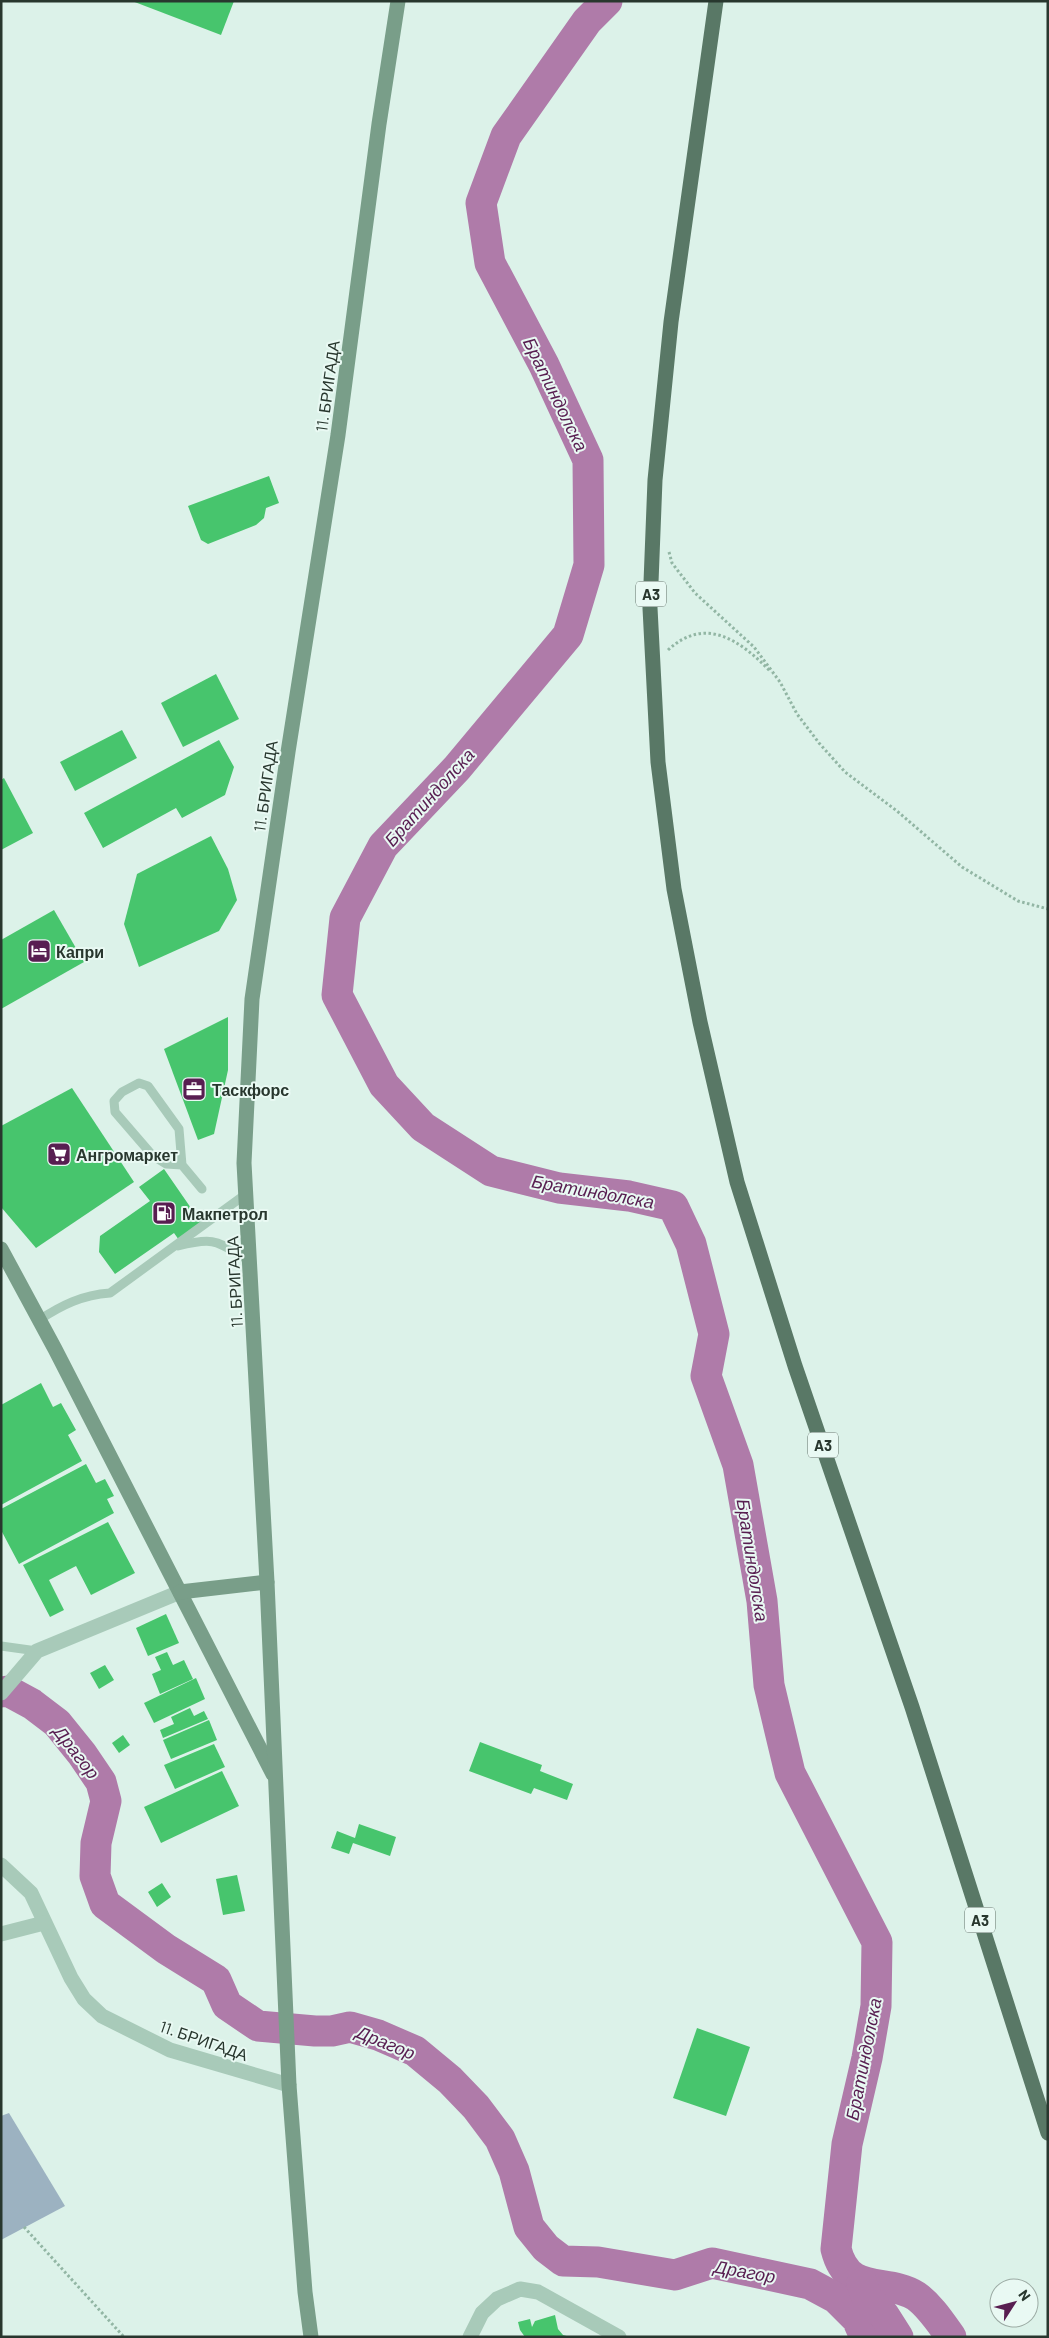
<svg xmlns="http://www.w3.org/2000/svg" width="1049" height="2338" font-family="Barlow,sans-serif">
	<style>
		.green { fill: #9cb2c1 }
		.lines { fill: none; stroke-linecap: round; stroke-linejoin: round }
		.river { stroke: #af7ba9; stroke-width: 31 }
		.building { fill: #47c56d }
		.path { stroke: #92b6a4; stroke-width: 3; stroke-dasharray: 2.5 2.5; stroke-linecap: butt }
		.lane { stroke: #a8cab9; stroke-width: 9 }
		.street { stroke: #a8cab9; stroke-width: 15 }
		.secondary { stroke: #799e89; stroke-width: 15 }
		.primary { stroke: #597866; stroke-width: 15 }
		.labels { text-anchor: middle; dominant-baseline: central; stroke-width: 4; stroke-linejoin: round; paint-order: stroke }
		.shield { fill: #e9f9f3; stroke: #627169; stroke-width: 1 }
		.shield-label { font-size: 15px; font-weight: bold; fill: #28372e }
		.street-label { font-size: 16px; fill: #28372e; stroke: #e9f9f3 }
		.poi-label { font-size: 16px; font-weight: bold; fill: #28372e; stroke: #e9f9f3; text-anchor: start }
		.water-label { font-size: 18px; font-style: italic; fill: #581e51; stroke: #e9f9f3 }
	</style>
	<rect width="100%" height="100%" fill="#dcf2e9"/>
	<path class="green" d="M9 2113 65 2206 1 2240V2116Z"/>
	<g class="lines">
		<g class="river">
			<path d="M607 1 587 21 506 136 481 203 490 263 544 365 588 460 589 565 568 635 457 768 383 846 345 918 337 995 384 1085 423 1127 491 1171 559 1188 629 1196 673 1206 691 1244 714 1334 706 1376 738 1465 762 1601 769 1685 790 1773 877 1942 876 2006 867 2058 847 2144 836 2249C848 2297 886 2277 916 2296 930 2306 941 2323 951 2337"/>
			<path d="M1 1692 8 1691 32 1704 57 1723 82 1754 101 1782 106 1801 96 1843 95 1876 105 1904 166 1949 216 1980 227 2005 258 2026 315 2031H332L350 2027 378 2035 415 2051 450 2080 476 2107 500 2139 514 2171 529 2227 546 2248 563 2261 598 2262 675 2275 712 2263 810 2284 836 2298 857 2319 865 2337"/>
			<path d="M862 2283 867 2299 884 2315 898 2337"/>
		</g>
	</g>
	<g class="building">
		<path d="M132 1H234L221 35Z"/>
		<path d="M269 476 279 503 266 508 264 518 256 525 208 544 201 540 188 506Z"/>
		<path d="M216 674 239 719 183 747 161 703Z"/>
		<path d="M122 730 137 758 75 791 60 762Z"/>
		<path d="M219 740 234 767 225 795 182 818 176 808 103 848 84 813Z"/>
		<path d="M4 778 33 833 1 850V780Z"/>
		<path d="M211 836 228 869 237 900 219 931 139 967 124 924 137 874Z"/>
		<path d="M54 910 84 962 1 1009V940Z"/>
		<path d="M228 1017V1070L214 1134 198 1140 164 1049Z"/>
		<path d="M72 1088 134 1182 36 1248 1 1207V1126Z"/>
		<path d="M164 1169 202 1224 179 1240 174 1233 115 1274 99 1252 100 1236 150 1201 139 1187Z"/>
		<path d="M41 1383 53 1407 61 1403 76 1430 68 1435 82 1461 1 1505V1405Z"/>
		<path d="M86 1464 96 1483 105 1479 114 1496 107 1499 114 1513 19 1564 1 1530V1509Z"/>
		<path d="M108 1522 135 1573 91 1595 76 1566 49 1580 64 1610 50 1617 23 1565Z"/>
		<path d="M166 1614 179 1643 148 1656 136 1628Z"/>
		<path d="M167 1652 173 1665 184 1660 193 1679 160 1694 152 1674 161 1670 155 1657Z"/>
		<path d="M105 1665 114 1680 99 1689 90 1673Z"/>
		<path d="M196 1678 205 1699 154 1723 144 1703Z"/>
		<path d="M190 1708 194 1716 204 1711 208 1719 163 1738 160 1730 174 1724 171 1717Z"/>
		<path d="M209 1720 217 1740 171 1759 163 1740Z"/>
		<path d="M123 1735 130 1745 119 1753 112 1743Z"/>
		<path d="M480 1742 542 1765 540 1771 573 1784 567 1800 534 1788 531 1794 469 1771Z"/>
		<path d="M214 1744 225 1767 175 1789 164 1765Z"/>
		<path d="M222 1771 239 1806 161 1843 144 1807Z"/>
		<path d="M359 1824 396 1837 390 1856 353 1843 349 1854 331 1848 337 1831 355 1838Z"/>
		<path d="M237 1875 245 1911 223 1915 216 1879Z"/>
		<path d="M162 1883 171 1897 157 1907 148 1892Z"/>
		<path d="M697 2028 750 2047 726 2116 673 2098Z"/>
		<path d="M555 2315 558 2329 563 2335 570 2337H525L520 2330 518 2322 530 2319 532 2327 535 2321Z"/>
	</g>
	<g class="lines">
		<g class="path">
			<path d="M669 552 672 563 695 593 754 647 780 682 797 714 819 743 845 772 897 811 962 867 1018 901 1048 909"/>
			<path d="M668 650C706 615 741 641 771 672"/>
			<path d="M24 2227 124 2337"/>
		</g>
		<g class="lane">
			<path d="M182 1165 166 1164 153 1156 115 1112 114 1101 122 1092 139 1083 148 1086 179 1129 182 1165 202 1189"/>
			<path d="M178 1246C217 1236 217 1242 250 1261"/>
			<path d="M39 1320C62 1305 82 1295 110 1293L246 1194"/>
			<path d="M1 1646 37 1651"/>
		</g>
		<g class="street">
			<path d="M1 1693 37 1651 180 1592"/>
			<path d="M1 1865 31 1893 71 1978 84 1999 102 2016 170 2050 289 2085"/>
			<path d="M1 1934 44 1923"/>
			<path d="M470 2337 482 2313 497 2299 520 2289 538 2292 619 2337"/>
		</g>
		<g class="secondary">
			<path d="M1 1249 55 1349 273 1774"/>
			<path d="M180 1592 267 1582"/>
			<path d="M311 2337 305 2292 289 2085 267 1582 244 1163 252 999 288 752 338 435 379 124 398 1"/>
		</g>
		<path class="primary" d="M716 1 671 322 655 480 650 608 658 762 674 889 700 1022 737 1182 795 1366 912 1707 1048 2133"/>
	</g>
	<defs>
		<g id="hotel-square" transform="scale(1.25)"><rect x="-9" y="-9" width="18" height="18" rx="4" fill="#581e51" stroke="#e9f9f3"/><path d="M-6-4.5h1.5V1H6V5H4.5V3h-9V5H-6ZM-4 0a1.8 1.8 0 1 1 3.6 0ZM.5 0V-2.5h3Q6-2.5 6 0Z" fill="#fff"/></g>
		<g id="office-square" transform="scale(1.25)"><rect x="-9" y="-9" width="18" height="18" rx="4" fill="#581e51" stroke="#e9f9f3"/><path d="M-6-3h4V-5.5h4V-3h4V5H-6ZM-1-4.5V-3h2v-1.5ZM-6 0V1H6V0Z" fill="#fff"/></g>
		<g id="supermarket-square" transform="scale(1.25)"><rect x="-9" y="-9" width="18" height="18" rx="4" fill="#581e51" stroke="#e9f9f3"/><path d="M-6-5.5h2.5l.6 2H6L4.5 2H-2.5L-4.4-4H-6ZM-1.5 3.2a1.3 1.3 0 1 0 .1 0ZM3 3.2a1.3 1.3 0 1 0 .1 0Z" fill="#fff"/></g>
		<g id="fuel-square" transform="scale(1.25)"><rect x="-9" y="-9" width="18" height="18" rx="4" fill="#581e51" stroke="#e9f9f3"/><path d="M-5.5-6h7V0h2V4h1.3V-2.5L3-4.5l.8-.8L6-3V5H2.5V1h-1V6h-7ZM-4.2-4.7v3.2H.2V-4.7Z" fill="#fff"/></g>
	</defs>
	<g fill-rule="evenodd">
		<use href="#hotel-square" x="39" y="951"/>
		<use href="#office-square" x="194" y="1089"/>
		<use href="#supermarket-square" x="59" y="1154"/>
		<use href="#fuel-square" x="164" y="1213"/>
	</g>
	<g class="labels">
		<g class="shield">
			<rect x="636" y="581.5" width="30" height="25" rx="4"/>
			<rect x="808" y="1432.5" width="30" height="25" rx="4"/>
			<rect x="965" y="1907.5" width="30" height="25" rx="4"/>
		</g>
		<g class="shield-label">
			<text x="651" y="594">A3</text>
			<text x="823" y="1445">A3</text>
			<text x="980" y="1920">A3</text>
		</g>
		<g class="street-label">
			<text transform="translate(327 386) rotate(-82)">11. БРИГАДА</text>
			<text transform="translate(265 786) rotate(-82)">11. БРИГАДА</text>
			<text transform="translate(234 1282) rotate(-93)">11. БРИГАДА</text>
			<text transform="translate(204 2040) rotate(19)">11. БРИГАДА</text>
		</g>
		<g class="poi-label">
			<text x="56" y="951">Капри</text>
			<text x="212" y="1089">Таскфорс</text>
			<text x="76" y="1154">Ангромаркет</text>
			<text x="182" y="1213">Макпетрол</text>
		</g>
		<g class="water-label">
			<text transform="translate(556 394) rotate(64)">Братиндолска</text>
			<text transform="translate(429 797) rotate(-48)">Братиндолска</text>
			<text transform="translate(593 1191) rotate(10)">Братиндолска</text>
			<text transform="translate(753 1560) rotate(81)">Братиндолска</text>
			<text transform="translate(77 1752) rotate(52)">Драгор</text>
			<text transform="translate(386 2042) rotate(22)">Драгор</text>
			<text transform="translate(863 2059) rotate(-79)">Братиндолска</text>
			<text transform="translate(745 2271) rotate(10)">Драгор</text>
		</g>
	</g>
	<rect width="1049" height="2338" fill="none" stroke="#28372e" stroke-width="5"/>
	<g transform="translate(1014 2303) rotate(54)"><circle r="24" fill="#e9f9f3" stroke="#9caba4"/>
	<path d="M0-4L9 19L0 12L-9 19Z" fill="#581e51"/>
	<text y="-8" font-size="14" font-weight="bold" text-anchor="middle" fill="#28372e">N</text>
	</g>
</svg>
